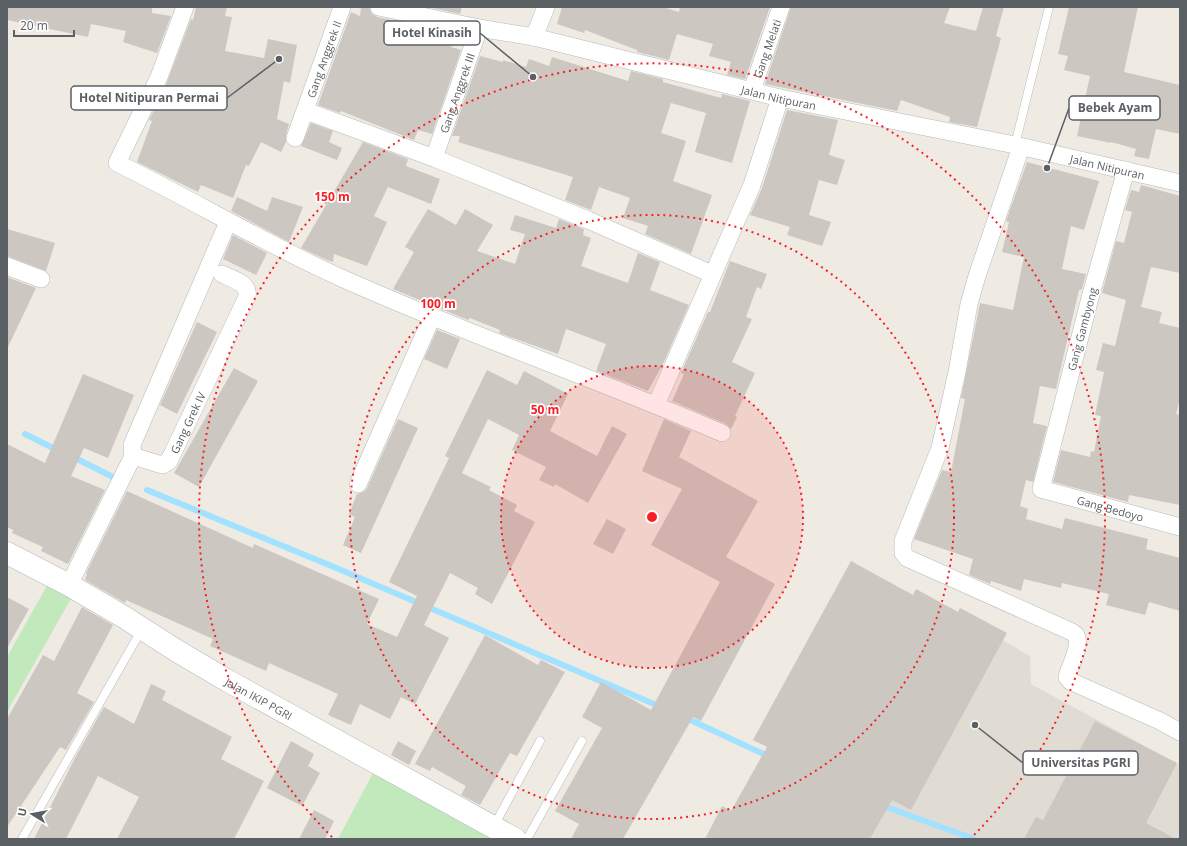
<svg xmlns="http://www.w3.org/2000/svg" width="1187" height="846" font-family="'Open Sans',sans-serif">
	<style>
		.education { fill: #e1dcd3 }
		.green { fill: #c1e9bc }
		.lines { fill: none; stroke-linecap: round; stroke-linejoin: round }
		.stream { stroke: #a2e1ff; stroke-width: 6 }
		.building { fill: #ccc7c1 }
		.service-casing { stroke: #b5babe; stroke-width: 9 }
		.minor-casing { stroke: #b5babe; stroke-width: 18 }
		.secondary-casing { stroke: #b4b9be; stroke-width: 23 }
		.service { stroke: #fff; stroke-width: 8 }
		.minor { stroke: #fff; stroke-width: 17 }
		.secondary { stroke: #fff; stroke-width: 22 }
		.ring { fill: none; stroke: #fa1d24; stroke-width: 2; stroke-dasharray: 2 4 }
		.labels { text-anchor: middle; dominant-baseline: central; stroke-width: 3.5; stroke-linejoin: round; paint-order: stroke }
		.street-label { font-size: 11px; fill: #5b6065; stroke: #fff }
		.centre { fill: #fa1d24; stroke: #fff; stroke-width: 2 }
		.ring-label { font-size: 12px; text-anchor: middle; font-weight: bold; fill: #fa1d24; stroke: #fff; stroke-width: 3.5; stroke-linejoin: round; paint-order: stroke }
		.leader { fill: none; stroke: #5b6065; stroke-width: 1.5 }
		.callout-dot { fill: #5b6065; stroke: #fff; stroke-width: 1.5 }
		.callout { fill: #fff; stroke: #5b6065; stroke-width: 1.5 }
		.callout-label { font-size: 12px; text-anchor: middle; font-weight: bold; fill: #5b6065 }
	</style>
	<rect width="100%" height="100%" fill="#efebe2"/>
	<path class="education" d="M917 591 1030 656 1031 684 1180 765V839H784Z"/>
	<g class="green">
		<path d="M49 582 73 595 7 712V657Z"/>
		<path d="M374 771 517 839H338Z"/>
	</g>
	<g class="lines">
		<g class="stream">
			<path d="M25 434 59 451"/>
			<path d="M71 456 115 478"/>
			<path d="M147 490 334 567 661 707"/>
			<path d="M684 717 770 757"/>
			<path d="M881 805 974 839"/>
		</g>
	</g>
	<g class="building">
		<path d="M7 7H152V13L171 16 157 53 123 42 126 31 91 24 88 37 7 20Z"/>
		<path d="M196 7H227L225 16 232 17 225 51 264 58 268 39 297 45 290 83 284 81 277 119 289 124 286 135V142L281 152 261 142 249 166 246 165 233 198 201 185 198 192 137 162 152 121 149 120 159 100 162 101 164 90 191 19 193 20Z"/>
		<path d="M361 7H369L372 14 377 17 455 33 451 47 461 50 432 134 418 130 414 140 341 111 340 113 318 105 351 12 360 16Z"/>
		<path d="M428 7H462L460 14Z"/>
		<path d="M562 7H663L679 12 680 7H770L745 79 727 75 731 62 709 56 713 44 677 34 669 60 637 52V50L585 30 584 33 557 24Z"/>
		<path d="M791 7H950L944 23 976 31 983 7H1004L996 36 1001 38 977 127 949 122 950 117 901 100 897 111 765 84Z"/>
		<path d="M1069 7H1138L1124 72 1180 85V134L1156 129 1149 159 1134 156 1136 149 1111 142V143L1077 136 1090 76 1064 70 1068 56 1058 54Z"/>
		<path d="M480 56 503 62V60L526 67 529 59 549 66 552 57 628 81 631 71 663 79V82L721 98 722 94 750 101 732 163 695 152 706 113 671 103 661 133 686 141 673 181 712 195 691 254 645 234 648 226 623 218 630 198 599 187 591 210 565 200 573 177 458 142 460 136H452Z"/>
		<path d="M787 110 838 120 829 155 845 160 837 185 819 180 809 215 831 222 822 246 787 235 790 227 750 215 762 188Z"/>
		<path d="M311 123 333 131 329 142 342 148 337 160 301 146Z"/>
		<path d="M363 142 408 159 406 166 440 179 431 204 388 187 374 216 387 222 367 266 334 254 333 262 327 260 301 248Z"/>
		<path d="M1027 162 1099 181 1084 230 1071 226 1062 269 1086 274 1082 289 1079 290 1056 389 1040 386 1033 423 1047 426 1033 482 1026 480 1020 506 1028 509 1026 519 1062 529 1065 518 1148 539 1146 549 1180 558V611L1149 602 1145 615 1106 605 1109 594 1062 583 1061 588 1024 579 1021 591 991 581 990 584 969 575 973 559 914 539 942 470 951 472 965 399 961 398 980 303 1013 310 1024 257 1002 252 1009 222 1006 221Z"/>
		<path d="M1141 185 1180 196V273L1151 267 1141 307 1162 312 1159 323 1180 328V399L1176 414 1180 415V505L1129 495 1128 502 1053 482 1061 450 1090 457 1091 451 1094 452 1101 416 1095 415 1104 372 1096 370 1103 343 1115 346 1126 300 1102 293 1116 241 1124 243 1132 212 1125 210 1131 190 1139 192Z"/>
		<path d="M237 197 267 211 272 197 303 207 289 242 231 211Z"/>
		<path d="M428 209 456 225 465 209 493 225 477 251 515 264 525 234 510 230 515 215 556 228 559 219 584 229 583 235 591 238 581 266 628 283 638 253 660 262 650 290 689 305 663 364 648 391 596 371 606 344 566 329 558 354 499 333 500 330 470 318 468 320 393 289 414 252 405 247Z"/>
		<path d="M7 229 55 243 46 271 7 256Z"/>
		<path d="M233 235 267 253 256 275 223 259Z"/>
		<path d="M730 261 767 274 761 289 757 287 746 317 752 319 732 362 755 373 735 416 737 417 731 429 726 424 672 401 684 374 681 373 708 312H710Z"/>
		<path d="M7 277 36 288 7 349Z"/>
		<path d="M197 322 217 332 177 414 160 405Z"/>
		<path d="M437 330 460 339 447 369 424 359Z"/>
		<path d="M234 368 258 381 199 487 174 473Z"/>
		<path d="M487 370 517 385 524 371 568 394 550 431 597 456 612 426 627 434 588 503 555 484 554 487 539 480 546 467 512 450 519 435 488 419 462 473 491 487 489 490 517 505 514 511 535 522 492 604 475 594 478 588 450 573 424 625 449 638 415 704 401 697 390 719 360 704 351 725 328 715 338 694 269 663 266 671 210 646 213 639 126 600 125 603 85 580 87 574 86 573 127 491 253 548 254 544 379 599 367 624 397 637 417 596 389 582 449 458 445 456Z"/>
		<path d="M83 374 134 395 108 458 84 448 71 476 105 490 68 564 41 551 43 547 12 533 13 530 7 527V444L45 463Z"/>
		<path d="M398 419 418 428 361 553 343 545 355 517 349 514 357 494 364 492 367 488Z"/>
		<path d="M664 419 691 431 679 457 758 501 726 557 775 584 701 721 693 717 623 839H571L579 824 555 811 602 728 582 717 601 682 651 710 720 582 651 545 682 489 642 471Z"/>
		<path d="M607 519 626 529 613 554 593 544Z"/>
		<path d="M851 561 913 595 916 589 958 612 960 608 1007 633 911 810 892 800 870 839H705L722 806 731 811 767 747 753 740Z"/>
		<path d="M7 597 29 609 7 648Z"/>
		<path d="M82 607 113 625 77 693 94 702 66 750 60 747 7 827V719L43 655 54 661Z"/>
		<path d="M485 635 538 665 541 660 565 672 517 756 510 753 480 805 461 795 466 786 432 767 430 771 415 764Z"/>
		<path d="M151 684 166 691 162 700 232 737 221 759 264 781 234 839H117L139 797 98 776 66 839H34L76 756 104 707 134 724Z"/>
		<path d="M1095 721 1177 763 1146 823 1176 839H1024L1036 817 1043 820Z"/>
		<path d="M291 741 314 754 308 766 320 773 302 806 267 788Z"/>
		<path d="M398 741 416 751 409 765 391 755Z"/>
		<path d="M314 810 334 821 325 839H299Z"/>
	</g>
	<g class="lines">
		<g class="service-casing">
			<g id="service">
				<path d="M1015 145 1049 7"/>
				<path d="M494 826 540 741"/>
				<path d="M22 839 138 636 139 628"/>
				<path d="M527 839 582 741"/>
			</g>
		</g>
		<g class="minor-casing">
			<g id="minor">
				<path d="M185 7 159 77 117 163C191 199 262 242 337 276 463 333 595 378 722 433"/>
				<path id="s1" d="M379 7 479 28 534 37 780 98 1015 145 1180 183"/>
				<path d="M534 37 546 7"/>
				<path id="s2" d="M752 90 781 7"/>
				<path d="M306 111 434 158 588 220 712 274"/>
				<path id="s3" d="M295 138 342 7"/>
				<path d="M1021 147 977 276 969 304 957 372 940 448 903 541V553L907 558 1072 632 1076 635C1082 646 1070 665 1067 677L1070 681 1160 721 1180 732"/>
				<path id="s4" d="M434 158 479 28"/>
				<path id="s5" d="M1126 170 1090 298 1041 489 1180 527"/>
				<path d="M7 266 41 279"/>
				<path d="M656 405 752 185 780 98"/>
				<path d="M133 456 132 445 228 222"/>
				<path d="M358 484 432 317"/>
				<path id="s6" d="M69 585 133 456 162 465 169 461 247 297C250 283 232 279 222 274"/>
			</g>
		</g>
		<g class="secondary-casing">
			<g id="secondary">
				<path id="s7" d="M7 553 69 585 124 617 177 651 228 681 515 839"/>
			</g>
		</g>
		<use href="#service" class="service"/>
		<use href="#minor" class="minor"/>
		<use href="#secondary" class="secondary"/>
	</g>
	<circle cx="652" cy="517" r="151" fill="#fa1d24" fill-opacity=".12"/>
	<g class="ring">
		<circle cx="652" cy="517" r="151"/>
		<circle cx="652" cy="517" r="302"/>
		<path d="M332 837A453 453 0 1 1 972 837"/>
	</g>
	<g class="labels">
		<g class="street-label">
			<text stroke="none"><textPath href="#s2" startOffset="44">Gang Melati</textPath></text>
			<text stroke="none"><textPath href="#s3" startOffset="84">Gang Anggrek II</textPath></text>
			<text stroke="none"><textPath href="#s4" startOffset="69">Gang Anggrek III</textPath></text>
			<text stroke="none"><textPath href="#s1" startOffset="410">Jalan Nitipuran</textPath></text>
			<text stroke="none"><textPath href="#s1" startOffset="746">Jalan Nitipuran</textPath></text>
			<text transform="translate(1082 329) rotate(-75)">Gang Gambyong</text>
			<text stroke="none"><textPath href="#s6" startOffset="225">Gang Grek IV</textPath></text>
			<text stroke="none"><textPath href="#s5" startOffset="402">Gang Bedoyo</textPath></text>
			<text stroke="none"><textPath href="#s7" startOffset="291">Jalan IKIP PGRI</textPath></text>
		</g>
	</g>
	<circle cx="652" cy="517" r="6" class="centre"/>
	<g class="ring-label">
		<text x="332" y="201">150 m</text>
		<text x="438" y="308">100 m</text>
		<text x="545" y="414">50 m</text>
	</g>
	<path class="leader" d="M533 77L480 33M279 59L227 98M1047 168L1069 108M975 725L1023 763"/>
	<g class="callout-dot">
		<circle cx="533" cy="77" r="4"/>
		<circle cx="279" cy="59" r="4"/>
		<circle cx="1047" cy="168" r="4"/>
		<circle cx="975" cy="725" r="4"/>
	</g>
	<g class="callout">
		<rect x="384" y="21" width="96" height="24" rx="4"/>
		<rect x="71" y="86" width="156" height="24" rx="4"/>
		<rect x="1069" y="96" width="91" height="24" rx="4"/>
		<rect x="1023" y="751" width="115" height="24" rx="4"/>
	</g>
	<g class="callout-label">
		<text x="432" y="37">Hotel Kinasih</text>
		<text x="149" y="102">Hotel Nitipuran Permai</text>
		<text x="1115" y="112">Bebek Ayam</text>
		<text x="1081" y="767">Universitas PGRI</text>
	</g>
	<rect width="1187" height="846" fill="none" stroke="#5b6065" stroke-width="16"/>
	<g transform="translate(32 814) rotate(281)" stroke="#ffffff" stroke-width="3" paint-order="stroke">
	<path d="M0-3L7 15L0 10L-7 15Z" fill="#5b6065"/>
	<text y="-6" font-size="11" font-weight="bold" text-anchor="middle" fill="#5b6065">U</text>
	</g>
	<path d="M14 30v6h60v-6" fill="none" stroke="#5b6065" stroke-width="2"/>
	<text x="20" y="30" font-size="12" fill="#5b6065" stroke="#ffffff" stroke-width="3" paint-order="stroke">20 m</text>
</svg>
